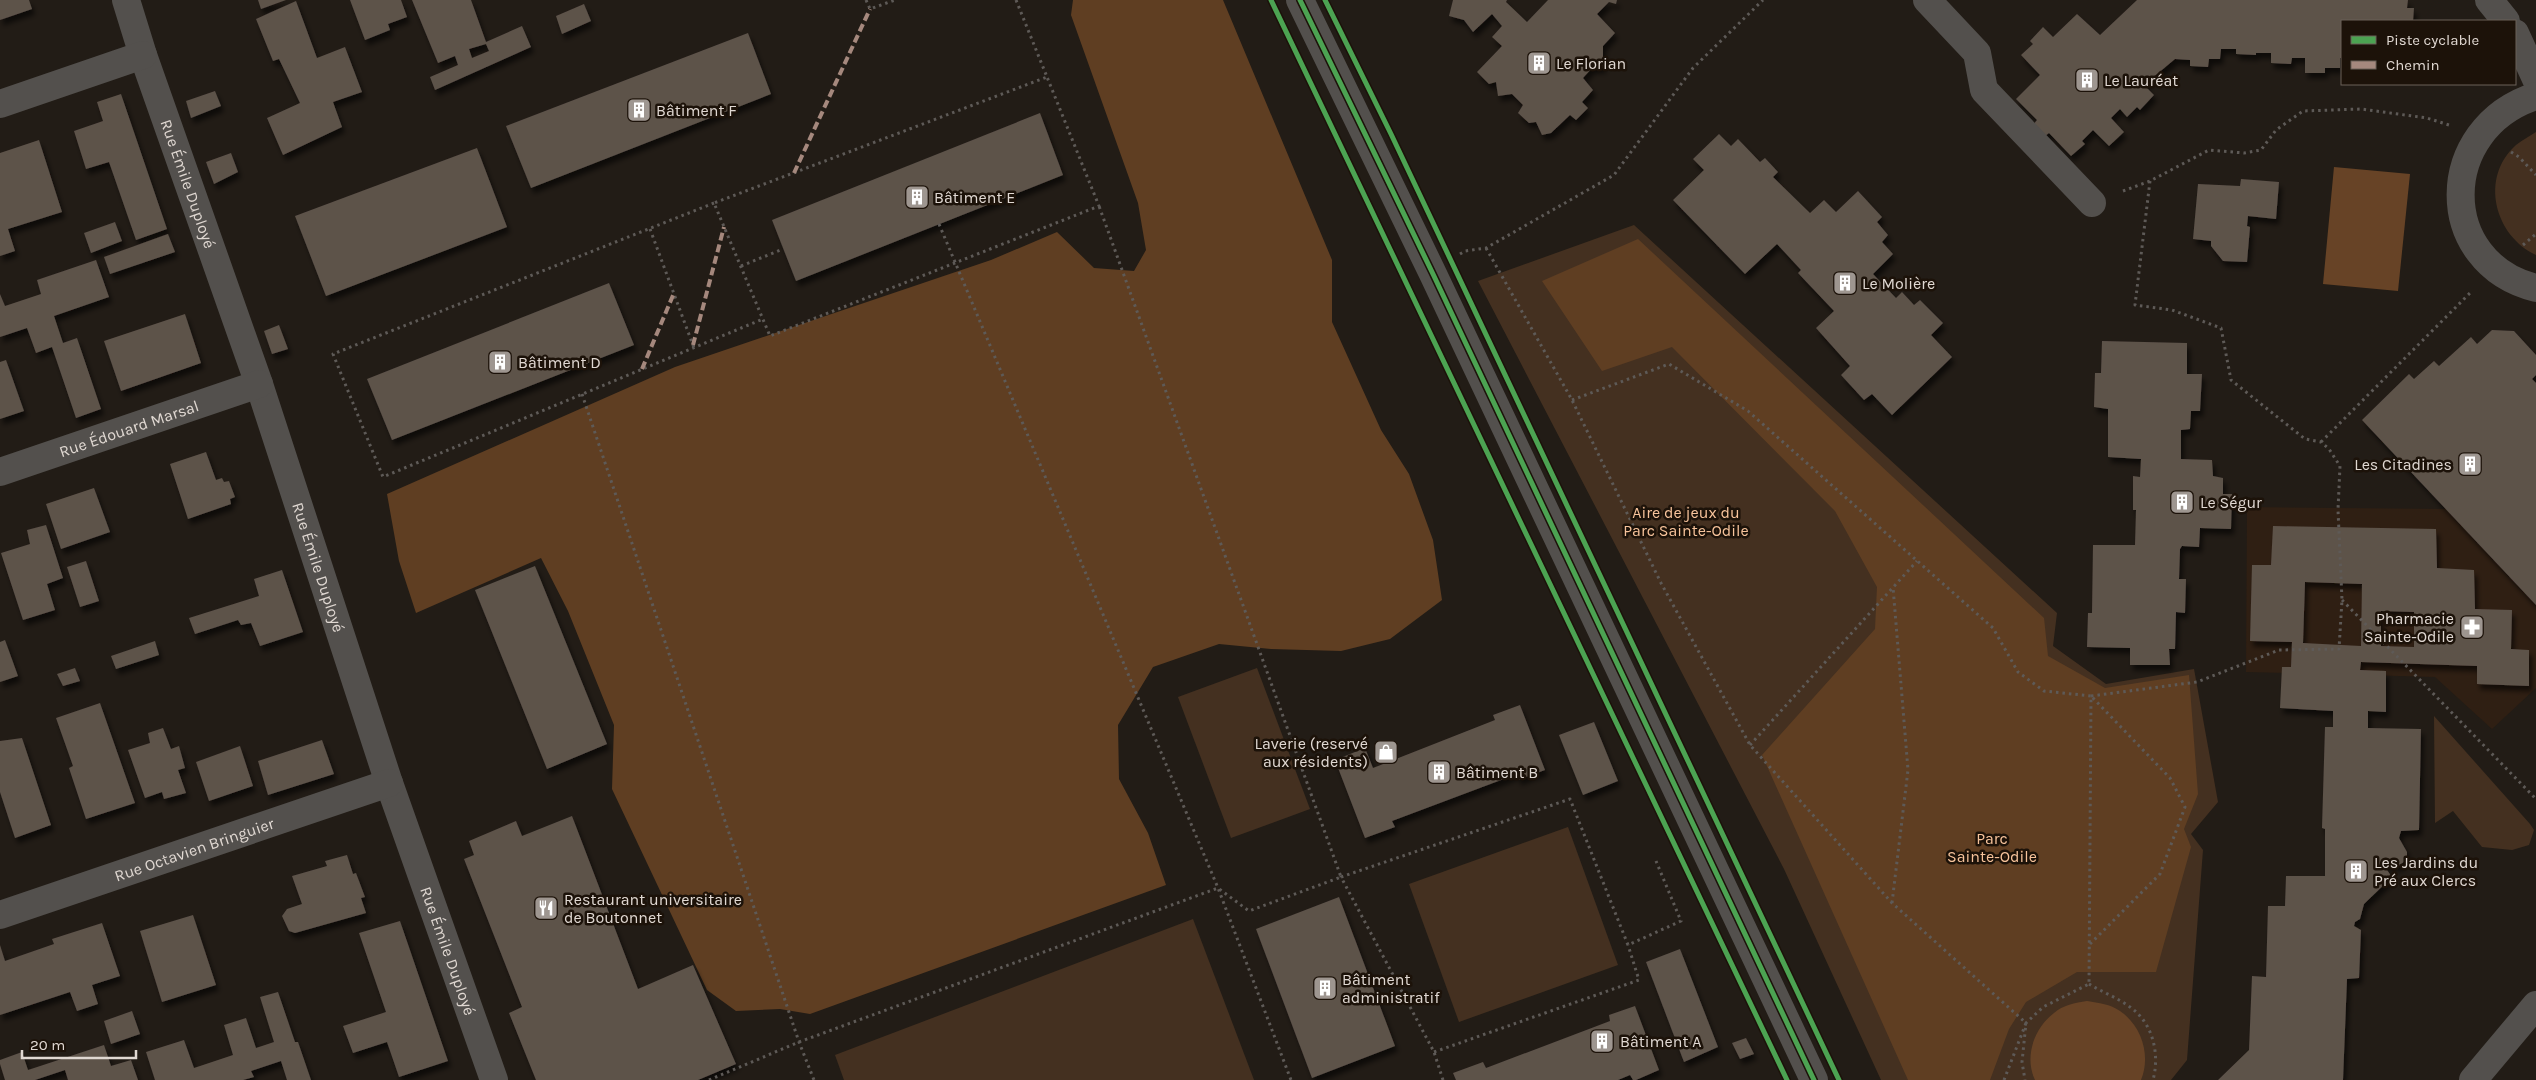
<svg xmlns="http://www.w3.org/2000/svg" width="2536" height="1080" font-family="Karla,sans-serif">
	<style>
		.built { fill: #2f1f13 }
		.green { fill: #443020 }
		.forest { fill: #5f3e22 }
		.water { fill: #674326 }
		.building { fill: #5d524a; fill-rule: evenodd; filter: url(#shadow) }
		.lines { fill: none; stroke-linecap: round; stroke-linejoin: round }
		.path { stroke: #5e5a57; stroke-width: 3; stroke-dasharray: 2.5 4; stroke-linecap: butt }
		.minor { stroke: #53504d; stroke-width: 28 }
		.quiet { stroke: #a5887d; stroke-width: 4; stroke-dasharray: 8 4; stroke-linecap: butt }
		.cycleway-casing { stroke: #1c1209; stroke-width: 8 }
		.cycleway { stroke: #4ca352; stroke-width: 5 }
		.labels { text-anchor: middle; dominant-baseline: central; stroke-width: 5; stroke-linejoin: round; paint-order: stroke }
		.poi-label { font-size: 16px; fill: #e0d8d2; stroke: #1c1209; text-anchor: start }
		.street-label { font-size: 16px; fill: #e0d8d2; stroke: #1c1209 }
		.park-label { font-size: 16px; fill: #f7c39b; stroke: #1c1209 }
	</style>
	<defs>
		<filter id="shadow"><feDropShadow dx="3" dy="5.5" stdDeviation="2.5" flood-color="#0009"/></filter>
	</defs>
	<rect width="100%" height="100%" fill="#221c16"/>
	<path class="built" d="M2247 507 2446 509 2536 605V688L2492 729 2435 677 2246 672Z"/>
	<g class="green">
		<path d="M2536 132V255C2495 236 2479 178 2516 145 2522 140 2530 136 2536 132Z"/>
		<path d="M1634 225 2057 613 2053 646 2106 684 2194 669 2218 802 2191 834 2203 850 2187 1060 2171 1080H1881L1784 869 1478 281Z"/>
		<path d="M1257 668 1310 809 1231 838 1178 697Z"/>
		<path d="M2434 716 2530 824 2534 830 2529 845 2512 850 2482 847 2453 811 2435 823Z"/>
		<path d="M1568 827 1618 965 1459 1022 1409 884Z"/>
		<path d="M1193 919 1254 1080H844L835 1055Z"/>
	</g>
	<g class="forest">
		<path d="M1073 0H1223L1332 260V322L1381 430 1409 474 1433 540 1442 600 1390 639 1341 651 1271 649 1219 644 1153 667 1118 725 1119 779 1148 833 1166 885 810 1014 780 1009 736 1011 707 990 612 789 614 725 568 611 541 558 416 613 399 561 387 494 675 367 991 260 1057 232 1094 268 1134 271 1146 250 1138 203 1071 15Z"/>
		<path d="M1638 239 2044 618 2048 656 2105 688 2189 675 2198 794 2184 829 2191 847 2156 972H2077L2026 1002 2009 1029 1990 1080H1908L1762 755 1875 629 1877 587 1835 511 1672 347 1602 371 1542 281Z"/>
	</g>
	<g class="water">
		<path d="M2334 167 2410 174 2398 291 2323 284Z"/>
		<path d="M2087 1001C2099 1003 2110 1004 2120 1011 2142 1026 2151 1056 2141 1080H2035C2024 1057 2034 1028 2054 1013 2063 1005 2075 1003 2087 1001Z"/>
	</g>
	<g class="building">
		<path d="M0 0H29L32 9 0 20Z"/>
		<path d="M258 0H286L261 9Z"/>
		<path d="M350 0H401L407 17 388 24 390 30 365 40Z"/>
		<path d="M412 0H471L486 42 522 26 531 47 435 90 430 77 458 65 455 56 438 63ZM486 44 489 51 472 58 469 49Z"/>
		<path d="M1453 0H1507L1506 2 1527 22 1548 0H1617L1616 4 1609 2 1597 14 1615 33 1603 46V68H1592L1583 78 1593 90 1582 102 1588 108 1576 120 1570 115 1551 133 1542 135 1536 122 1529 123 1518 113 1523 105 1512 94 1498 96 1496 82 1489 84 1477 72 1502 46 1492 37 1502 26 1492 14 1473 32 1464 20 1449 16Z"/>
		<path d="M2137 0H2408L2407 8H2414L2413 21H2342V58H2340V68H2325V73H2305V58H2292L2291 64 2271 63V53H2256V55L2236 54V49H2221L2220 59H2209L2208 67 2190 66V60L2175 59 2144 85 2154 95 2140 110 2137 107 2127 117 2120 109 2111 118 2124 132 2109 146 2093 130 2082 141 2085 144 2071 156 2049 133 2045 136 2033 125 2037 120 2016 99 2040 75 2021 55 2033 44 2030 41 2043 27 2053 37 2077 14 2100 35Z"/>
		<path d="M296 1 317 58 345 47 362 92 333 102 342 127 283 155 267 118 300 103 279 59 273 61 256 19Z"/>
		<path d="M584 4 591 21 562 34 556 16Z"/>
		<path d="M748 33 771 94 531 188 506 126Z"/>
		<path d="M215 91 221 106 191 118 186 101Z"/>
		<path d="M121 94 167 229 136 240 109 162 86 169 74 131 103 121 97 102Z"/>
		<path d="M1040 113 1063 175 796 281 772 220Z"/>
		<path d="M1719 134 1731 146 1738 139 1760 162 1765 158 1778 172 1773 177 1810 213 1824 200 1836 212 1858 191 1882 217 1877 222 1888 235 1882 242 1893 254 1873 274 1896 298 1902 292 1914 305 1920 300 1943 323 1931 335 1952 357 1892 415 1872 394 1864 400 1841 375 1850 366 1816 328 1834 311 1798 273 1801 270 1777 244 1745 274 1673 200 1704 170 1693 159Z"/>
		<path d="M39 140 62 212 8 229 15 251 0 256V153Z"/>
		<path d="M477 148 507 227 326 296 295 216Z"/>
		<path d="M231 153 238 172 214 184 206 162Z"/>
		<path d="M2241 179 2279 182 2276 219 2248 216 2247 226 2250 227 2247 262 2223 261 2211 246V241L2193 239 2198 184 2240 186Z"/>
		<path d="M115 222 122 241 91 253 84 233Z"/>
		<path d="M168 234 175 252 110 274 104 257Z"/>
		<path d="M96 260 109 297 54 316 63 343 77 338 101 409 76 418 52 347 36 353 27 328 0 337V294L5 306 41 294 37 280Z"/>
		<path d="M609 283 634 345 392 440 367 379Z"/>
		<path d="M185 314 201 363 121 391 104 341Z"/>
		<path d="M279 325 288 349 272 354 264 331Z"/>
		<path d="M2492 330 2514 331 2536 355V375L2532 379 2536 383V605L2362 420 2409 374 2414 379 2434 361 2439 366 2471 337 2477 344Z"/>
		<path d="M2102 341 2187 343V374H2202L2200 411H2191L2190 429 2181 430V459L2212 460 2213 476 2223 478V494H2232L2231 529 2200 528 2199 547 2182 546 2180 549 2179 579H2186L2185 613 2176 612 2175 649H2169L2170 665H2130V648L2087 647 2088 613H2092L2093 545H2135L2136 510H2133V476L2140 477 2141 459 2108 457V409L2094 407 2095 373H2101Z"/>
		<path d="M6 360 24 411 0 419V362Z"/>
		<path d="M206 452 216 480 222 478 224 482 229 481 235 497 230 499 231 504 188 519 170 464Z"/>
		<path d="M94 488 110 532 61 549 46 504Z"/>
		<path d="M46 525 63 578 47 584 55 610 23 620 1 553 30 544 27 530Z"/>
		<path d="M2273 526 2436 529 2437 568 2474 570 2475 609 2512 610 2511 649 2529 650V686L2477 684V666L2361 662 2360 670 2386 671V712L2368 711V728L2421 729 2419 830 2401 831 2399 838 2407 852V859L2399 866 2382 863 2392 877 2364 904 2360 919 2355 922 2354 926 2361 930 2359 978 2347 979 2343 1080H2218L2249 1050 2252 976 2266 977 2268 906H2285L2286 876H2325V829L2322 828 2325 727H2333V711L2280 708 2282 667H2291L2292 642 2250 641 2252 565H2271ZM2305 582 2362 584 2361 646 2303 643ZM2381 611 2414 612V647L2381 646Z"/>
		<path d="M86 561 99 601 80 607 67 567Z"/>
		<path d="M535 566 607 744 547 769 475 590Z"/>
		<path d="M282 570 303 632 260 646 251 623 241 625 238 620 195 634 189 618 259 596 254 579Z"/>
		<path d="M5 640 18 676 0 682V642Z"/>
		<path d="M155 641 159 655 116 669 111 656Z"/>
		<path d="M75 668 80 681 63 686 57 674Z"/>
		<path d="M100 703 135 803 86 819 69 768 73 766 56 718Z"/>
		<path d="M1520 705 1545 770 1518 780 1517 774 1392 821 1395 827 1365 838 1335 760 1365 748 1373 768 1495 720 1493 715Z"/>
		<path d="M1594 722 1618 781 1583 795 1559 735Z"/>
		<path d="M163 728 171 749 179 746 185 768 178 770 186 793 164 799 162 792 145 798 128 750 150 743 148 733Z"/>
		<path d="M22 738 51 825 15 838 0 792V741Z"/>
		<path d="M322 740 334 774 268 795 258 761Z"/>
		<path d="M240 746 253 786 209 801 196 762Z"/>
		<path d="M572 816 638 989 693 965 736 1064 698 1080H536L509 1013 522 1007 464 859 474 855 469 841 516 821 522 836Z"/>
		<path d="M347 855 353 874 356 873 365 897 361 898 366 913 295 933 289 931 282 916 287 909 302 904 292 876 327 866 325 861Z"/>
		<path d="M1339 897 1395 1046 1312 1078 1256 929Z"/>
		<path d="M193 915 216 985 162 1002 140 931Z"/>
		<path d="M400 921 448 1061 399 1077 387 1042 353 1053 343 1026 386 1012 359 933Z"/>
		<path d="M102 923 120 976 92 985 98 1004 77 1011 70 992 0 1015V945L5 961 54 944 52 939Z"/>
		<path d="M1680 949 1718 1047 1684 1062 1646 962Z"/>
		<path d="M278 992 295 1042H298L311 1080H287L281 1061 251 1071 254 1077 243 1080H155L146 1052 184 1040 194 1068 233 1055 224 1025 246 1018 256 1048 274 1042 260 997Z"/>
		<path d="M1635 1006 1659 1070 1636 1080H1633L1630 1075 1618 1080H1456L1453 1073 1483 1062 1486 1068 1610 1021 1609 1015Z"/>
		<path d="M132 1011 140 1034 111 1044 104 1021Z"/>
		<path d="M1746 1038 1754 1054 1740 1059 1732 1043Z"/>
		<path d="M104 1045 111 1066 131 1060 138 1080H68L65 1070 35 1080H5L0 1064V1060L22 1052 28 1070Z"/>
	</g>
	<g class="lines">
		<g class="path">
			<path d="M866 0 870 9 895 0"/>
			<path d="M1016 0 1047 77 714 203 770 336 1099 206 1047 77"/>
			<path d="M2511 152 2519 157 2536 175"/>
			<path d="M2123 191 2150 181 2209 150 2244 153 2261 150 2276 130 2303 111 2361 109 2427 118 2449 125"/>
			<path d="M714 203 333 354 383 477 763 319"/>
			<path d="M939 224 1218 888 1291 1080"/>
			<path d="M650 229 694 348"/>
			<path d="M2523 245 2536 234"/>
			<path d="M1486 248 1572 400 1661 583 1750 745 1892 903 2026 1023 2004 1080"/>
			<path d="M1460 254 1465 251 1486 248 1614 175 1693 68 1763 0"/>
			<path d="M741 266 783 249"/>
			<path d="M582 394 799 1042 814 1080"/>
			<path d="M1572 400 1669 364 1748 411 1993 628 2018 672 2044 691 2091 696 2089 984 2043 1007 2026 1023 2022 1062 2025 1080"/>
			<path d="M2321 442 2472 291"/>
			<path d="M2342 600 2536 799"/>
			<path d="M2091 696 2197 682 2279 650 2339 649 2342 600 2338 510 2340 466 2329 449 2321 442 2305 439 2231 380 2221 328 2172 310 2135 305 2150 181"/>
			<path d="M1750 745 1917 561"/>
			<path d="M1892 903 1908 770 1893 587"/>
			<path d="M2090 944 2160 874 2185 807 2170 778 2092 697"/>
			<path d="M2089 984C2102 992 2118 998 2130 1007 2153 1023 2160 1054 2153 1080"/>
			<path d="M1434 1052 1639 980 1628 945"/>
			<path d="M709 1080 799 1042 1218 888 1249 911 1341 877 1099 206"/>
			<path d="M1443 1080 1434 1052 1341 877 1570 799 1628 945 1681 921 1656 861"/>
		</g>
		<g class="minor">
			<path id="s1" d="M126 0 143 55 259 384 389 783 494 1080"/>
			<path d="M1300 0 1433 274 1814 1080"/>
			<path d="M1927 0 1977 53 1984 90 2092 203"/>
			<path d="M2489 0 2506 21"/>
			<path d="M2515 33 2536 79"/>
			<path d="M2536 96C2436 128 2435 263 2536 288"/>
			<path d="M0 104 143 55"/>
			<path id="s2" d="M0 472 259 384"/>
			<path id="s3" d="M0 915 389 783"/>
			<path d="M2473 1080 2536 1005"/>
		</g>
		<g class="quiet">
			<path d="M794 173 870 9"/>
			<path d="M693 345 724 227"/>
			<path d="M642 369 674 293"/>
		</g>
		<g class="cycleway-casing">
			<g id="cycleway">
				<path d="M1271 0 1787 1080"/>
				<path d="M1300 0 1433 274 1814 1080"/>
				<path d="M1325 0 1391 134 1839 1080"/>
			</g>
		</g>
		<use href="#cycleway" class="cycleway"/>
	</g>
	<defs>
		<g id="building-square" transform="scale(1.25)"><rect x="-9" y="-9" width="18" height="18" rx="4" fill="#9e9690" stroke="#1c1209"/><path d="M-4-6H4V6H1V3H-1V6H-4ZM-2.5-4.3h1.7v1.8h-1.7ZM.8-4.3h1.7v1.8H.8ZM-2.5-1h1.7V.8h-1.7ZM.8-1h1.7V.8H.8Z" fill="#fff"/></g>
		<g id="pharmacy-square" transform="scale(1.25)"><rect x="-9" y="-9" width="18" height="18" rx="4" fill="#9e9690" stroke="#1c1209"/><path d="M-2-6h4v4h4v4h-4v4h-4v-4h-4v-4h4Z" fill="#fff"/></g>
		<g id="shop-square" transform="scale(1.25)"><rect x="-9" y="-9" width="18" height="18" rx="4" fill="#9e9690" stroke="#1c1209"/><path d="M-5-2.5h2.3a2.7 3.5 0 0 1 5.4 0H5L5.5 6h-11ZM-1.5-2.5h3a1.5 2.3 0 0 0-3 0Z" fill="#fff"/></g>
		<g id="restaurant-square" transform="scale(1.25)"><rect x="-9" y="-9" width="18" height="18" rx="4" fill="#9e9690" stroke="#1c1209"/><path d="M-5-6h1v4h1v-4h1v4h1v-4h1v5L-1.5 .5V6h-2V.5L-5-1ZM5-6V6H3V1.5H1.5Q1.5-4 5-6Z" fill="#fff"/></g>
	</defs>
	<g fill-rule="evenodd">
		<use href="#building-square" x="1539" y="63"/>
		<use href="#building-square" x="2087" y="80"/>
		<use href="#building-square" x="639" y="110"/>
		<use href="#building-square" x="917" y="197"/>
		<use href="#building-square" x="1845" y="283"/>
		<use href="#building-square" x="500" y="362"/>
		<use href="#building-square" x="2470" y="464"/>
		<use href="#building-square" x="2182" y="502"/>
		<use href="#pharmacy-square" x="2472" y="627"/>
		<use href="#shop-square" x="1386" y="752"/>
		<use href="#building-square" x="1439" y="772"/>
		<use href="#building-square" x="2356" y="871"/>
		<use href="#restaurant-square" x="546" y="908"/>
		<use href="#building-square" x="1325" y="988"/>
		<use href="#building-square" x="1602" y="1041"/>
	</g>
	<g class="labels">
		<g class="poi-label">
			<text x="1556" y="63">Le Florian</text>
			<text x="2104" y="80">Le Lauréat</text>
			<text x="656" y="110">Bâtiment F</text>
			<text x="934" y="197">Bâtiment E</text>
			<text x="1862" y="283">Le Molière</text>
			<text x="518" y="362">Bâtiment D</text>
			<text x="2452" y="464" text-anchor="end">Les Citadines</text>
			<text x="2200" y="502">Le Ségur</text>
			<text x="2454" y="618" text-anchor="end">Pharmacie<tspan x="2454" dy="18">Sainte-Odile</tspan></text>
			<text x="1368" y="743" text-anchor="end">Laverie (reservé<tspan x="1368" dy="18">aux résidents)</tspan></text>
			<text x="1456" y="772">Bâtiment B</text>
			<text x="2374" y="862">Les Jardins du<tspan x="2374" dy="18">Pré aux Clercs</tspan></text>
			<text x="564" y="899">Restaurant universitaire<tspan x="564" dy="18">de Boutonnet</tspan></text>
			<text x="1342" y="979">Bâtiment<tspan x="1342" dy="18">administratif</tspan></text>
			<text x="1620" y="1041">Bâtiment A</text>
		</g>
		<g class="street-label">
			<text stroke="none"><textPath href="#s1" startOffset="194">Rue Émile Duployé</textPath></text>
			<text stroke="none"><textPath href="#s2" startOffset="136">Rue Édouard Marsal</textPath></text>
			<text stroke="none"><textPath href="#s1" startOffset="599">Rue Émile Duployé</textPath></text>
			<text stroke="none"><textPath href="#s3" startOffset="205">Rue Octavien Bringuier</textPath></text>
			<text stroke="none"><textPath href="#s1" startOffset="1004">Rue Émile Duployé</textPath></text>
		</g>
		<g class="park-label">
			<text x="1686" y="512">Aire de jeux du<tspan x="1686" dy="18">Parc Sainte-Odile</tspan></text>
			<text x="1992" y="838">Parc<tspan x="1992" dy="18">Sainte-Odile</tspan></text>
		</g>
	</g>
	<rect x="2341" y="20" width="175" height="65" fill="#1c1209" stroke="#6a6159"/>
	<rect x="2351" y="36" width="25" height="8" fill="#4ca352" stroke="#6a6159"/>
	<text x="2386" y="45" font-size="15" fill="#e0d8d2">Piste cyclable</text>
	<rect x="2351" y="61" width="25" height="8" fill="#a5887d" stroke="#6a6159"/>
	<text x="2386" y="70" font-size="15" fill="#e0d8d2">Chemin</text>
	<path d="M22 1050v8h114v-8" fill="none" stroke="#e0d8d2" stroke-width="2.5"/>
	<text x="30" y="1050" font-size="15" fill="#e0d8d2" stroke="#1c1209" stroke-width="4" paint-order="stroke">20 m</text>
</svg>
